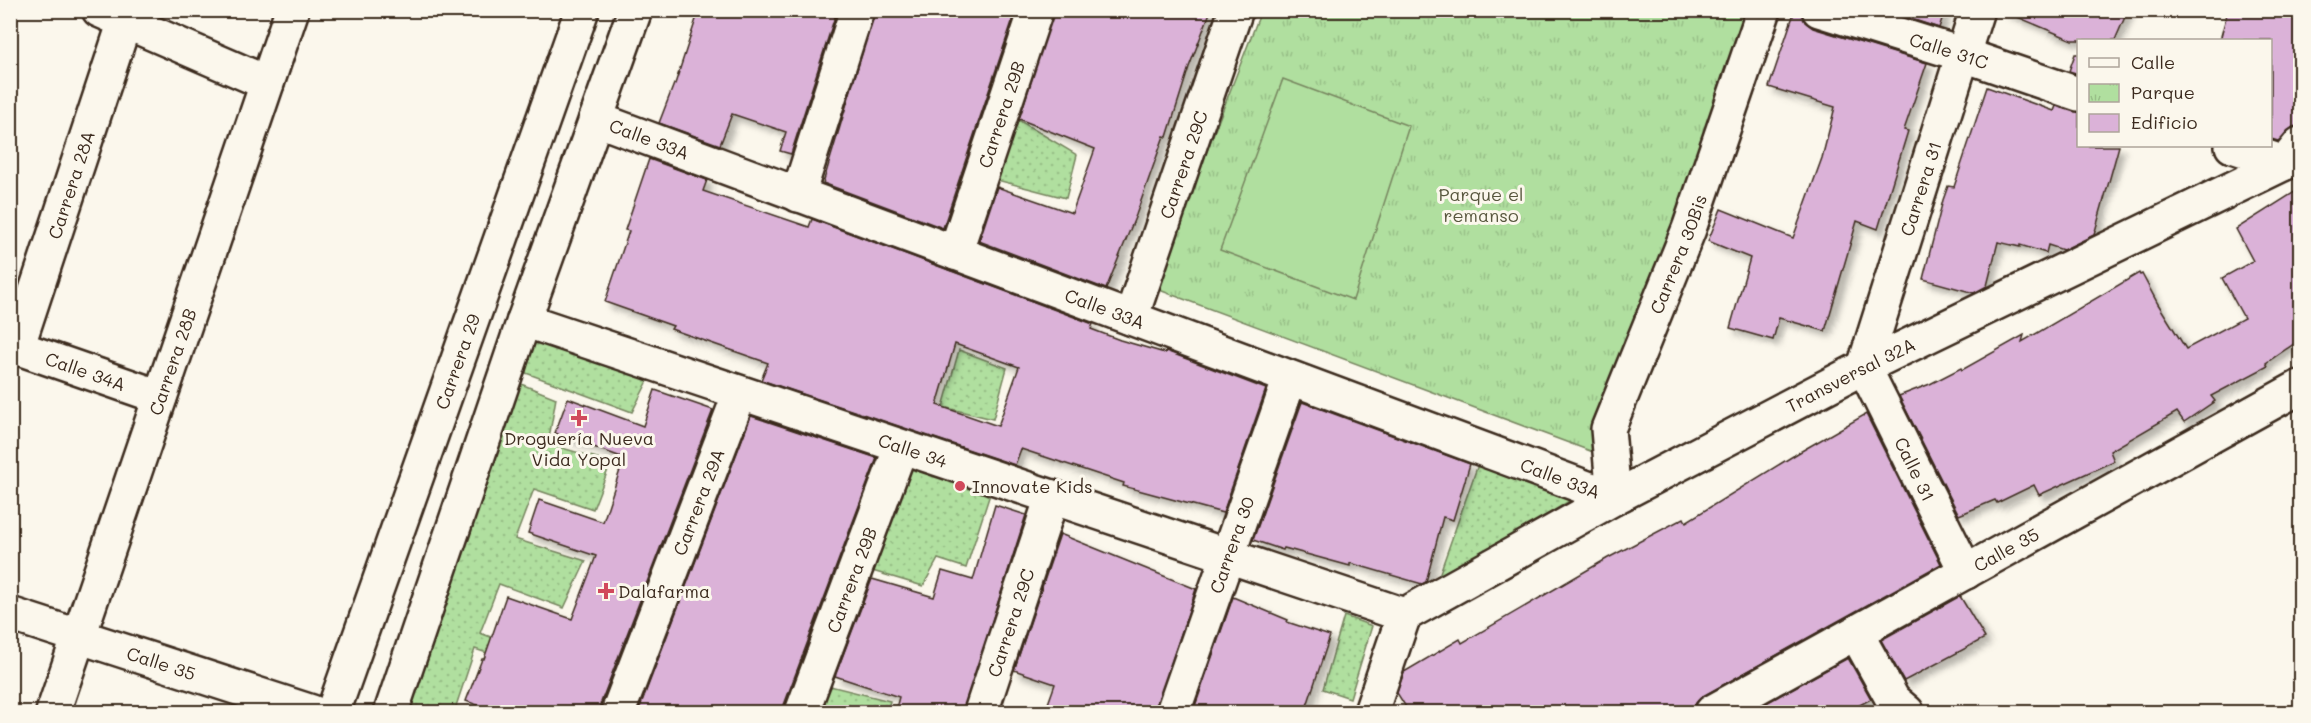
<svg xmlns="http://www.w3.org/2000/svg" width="2311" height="723" font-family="Mali,sans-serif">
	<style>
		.grass { fill: url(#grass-dots); stroke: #76845e; stroke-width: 1.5 }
		.park { fill: url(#park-tufts); stroke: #76845e; stroke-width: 1.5 }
		.pitch { fill: #b0df9f; stroke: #76845e; stroke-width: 1.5 }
		.building { fill: #dbb2d8; stroke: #3b2a1e; stroke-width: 1.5; fill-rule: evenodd; filter: url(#shadow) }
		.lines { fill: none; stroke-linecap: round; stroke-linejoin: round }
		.minor-casing { stroke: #3b2a1e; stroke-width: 38 }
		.secondary-casing { stroke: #3b2a1e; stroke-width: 38 }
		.minor { stroke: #fbf7ec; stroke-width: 33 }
		.secondary { stroke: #fbf7ec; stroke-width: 33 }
		.poi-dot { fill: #d1495b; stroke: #fbf7ec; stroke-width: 2 }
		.labels { text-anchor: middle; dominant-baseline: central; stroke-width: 6; stroke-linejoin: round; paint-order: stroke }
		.street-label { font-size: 18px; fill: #3b2a1e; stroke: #fbf7ec }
		.park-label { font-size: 18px; fill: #58573e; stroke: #fbf7ec }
		.poi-label { font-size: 18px; fill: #3b2a1e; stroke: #fbf7ec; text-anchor: start }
	</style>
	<defs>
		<pattern id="grass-dots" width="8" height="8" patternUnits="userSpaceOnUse" patternTransform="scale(1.5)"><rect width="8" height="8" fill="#b0df9f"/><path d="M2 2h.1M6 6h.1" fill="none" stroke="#98c088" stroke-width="1.8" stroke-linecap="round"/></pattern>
		<pattern id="park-tufts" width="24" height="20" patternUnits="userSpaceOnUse" patternTransform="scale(1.5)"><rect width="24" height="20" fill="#b0df9f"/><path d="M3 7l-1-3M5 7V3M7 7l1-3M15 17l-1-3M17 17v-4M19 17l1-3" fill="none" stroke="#98c088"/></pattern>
		<filter id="shadow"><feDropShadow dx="5.5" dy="5.5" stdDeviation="3" flood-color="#0004"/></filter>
	</defs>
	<rect width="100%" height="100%" fill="#fbf7ec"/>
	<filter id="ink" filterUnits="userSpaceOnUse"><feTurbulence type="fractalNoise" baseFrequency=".0167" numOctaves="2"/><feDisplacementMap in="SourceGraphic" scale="12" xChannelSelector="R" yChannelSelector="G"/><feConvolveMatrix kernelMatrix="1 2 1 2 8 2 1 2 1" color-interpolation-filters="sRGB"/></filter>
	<g filter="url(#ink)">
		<g class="grass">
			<path d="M1015 118 1077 155 1066 198 993 179Z"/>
			<path d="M532 331 651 375 632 412 526 373Z"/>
			<path d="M959 350 1007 368 993 419 943 407Z"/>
			<path d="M511 380 556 398 548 444 611 462 593 509 534 489 515 539 586 561 564 608 499 584 480 633 548 658 541 671 475 649 456 706 472 712H424L390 697Z"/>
			<path d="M1481 456 1582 493 1436 584Z"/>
			<path d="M908 461 991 491 966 568 938 559 923 586 869 570Z"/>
			<path d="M1344 616 1372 626 1350 698 1323 689Z"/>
			<path d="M836 660 830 686 890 701 887 712H808Z"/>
		</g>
		<path class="park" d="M1261 11H1764L1593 452 1154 288Z"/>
		<path class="pitch" d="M1283 79 1409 126 1353 300 1220 250Z"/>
		<g class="building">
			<path d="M699 10H837L791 154 780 151 786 132 732 114 720 145 659 123 674 84H675Z"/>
			<path d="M875 10H1016L943 228 823 183Z"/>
			<path d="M1054 10H1211L1189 67 1167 137 1164 136 1136 215 1106 289 979 241 997 187 1072 213 1095 149 1019 119Z"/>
			<path d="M1795 10H1801L1805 22 1813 28 1927 63 1904 130 1908 131 1878 229 1857 221 1825 331 1779 318 1773 340 1730 328 1750 258 1708 241 1721 209 1793 238 1822 158 1835 107 1769 87Z"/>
			<path d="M1884 10H1945L1939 28Z"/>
			<path d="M2001 10H2128L2115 40H2072Z"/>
			<path d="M2228 10H2285L2301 16V125L2293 127 2278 141 2271 139V40H2220Z"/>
			<path d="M2075 54H2079V74L2069 71Z"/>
			<path d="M1987 87 2054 111 2056 106 2079 112V146H2119L2094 235 2063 250 2048 245 2046 253 2020 245V247L1998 242 1987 286 1974 293 1923 279 1943 200 1948 186 1954 187Z"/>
			<path d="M649 159 707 180 703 191 809 227 812 219 1093 324 1091 329 1120 340 1165 353 1166 351 1266 389 1223 513 1123 486 1124 483 1021 449 1015 465 761 380 768 363 671 329 673 326 605 302 629 231 625 230ZM955 344 1019 367 998 426 937 405Z"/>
			<path d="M2301 188V339L2266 363 2268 366 2211 396 2215 401 2184 422 2177 412 2110 451 2114 461 2039 495 2034 485 1997 503 1995 500 1959 515 1899 396 1930 384 1961 368 1962 370 2024 335 2022 342 2139 273 2140 275 2142 274 2158 304 2186 349 2244 318 2222 278 2253 261 2236 229Z"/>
			<path d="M655 390 713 410 600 705V712H497L466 701 482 659H484L506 596 572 619 596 556 528 533 539 500 603 522 624 458 555 433 568 398 643 426Z"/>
			<path d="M1302 402 1470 464 1453 520 1443 517 1426 582 1422 584 1350 563V566L1284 548 1283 550 1253 540Z"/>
			<path d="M1866 414 1941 564 1703 696 1696 703 1693 712H1409L1397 693 1404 672 1460 639 1462 643 1608 558 1684 518 1686 522 1798 453Z"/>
			<path d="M751 416 877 458 784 705V712H638Z"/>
			<path d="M995 505 1026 515 963 712H895L899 697 835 676 872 579 934 597 942 571 973 580Z"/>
			<path d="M1060 534 1196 589 1155 712H1045L1055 684 1014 670Z"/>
			<path d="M1960 596 1985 638 1904 681 1881 640Z"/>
			<path d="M1233 597 1288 620 1287 622 1330 636 1305 712H1193Z"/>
			<path d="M1848 658 1871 699 1847 712H1750Z"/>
		</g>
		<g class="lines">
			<g class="minor-casing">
				<g id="minor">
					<path d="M99 10 267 83"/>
					<path id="s1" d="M1819 10 1964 55 2078 94"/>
					<path id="s2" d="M596 119 1614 498 1608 429 1689 229 1764 10"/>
					<path d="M2232 146 2285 163"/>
					<path d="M798 195 857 10"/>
					<path id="s3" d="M955 253 1036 10"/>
					<path id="s4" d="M1131 318 1236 10"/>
					<path id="s5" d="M524 320 1404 615"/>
					<path id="s6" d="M10 345 160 397"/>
					<path id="s7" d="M17 348 125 21"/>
					<path id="s8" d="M1966 572 1864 367 1977 10"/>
					<path id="s9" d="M10 614 312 712"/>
					<path id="s10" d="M1404 615 1614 498 1864 367 2285 163 2300 144"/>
					<path d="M1856 633 1893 700 1907 712"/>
					<path id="s11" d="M53 712 292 10"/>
					<path id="s12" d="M618 712 740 393"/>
					<path id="s13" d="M802 712 901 447"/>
					<path id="s14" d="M981 712 1052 497"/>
					<path id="s15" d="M1173 712 1290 378"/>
					<path d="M1371 712 1404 615"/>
					<path id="s16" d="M1712 712 2300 387"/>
				</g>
			</g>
			<g class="secondary-casing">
				<g id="secondary">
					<path id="s17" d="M333 712 582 10"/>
					<path d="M391 712 524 320 635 10"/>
				</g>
			</g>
			<use href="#minor" class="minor"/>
			<use href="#secondary" class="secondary"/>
		</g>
	</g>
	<g class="poi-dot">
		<path d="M576 409h6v6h6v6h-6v6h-6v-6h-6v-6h6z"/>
		<circle cx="960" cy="486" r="6"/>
		<path d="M603 582h6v6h6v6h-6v6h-6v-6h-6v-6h6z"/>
	</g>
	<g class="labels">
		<g class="street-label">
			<text stroke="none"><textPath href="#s1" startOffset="136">Calle 31C</textPath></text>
			<text stroke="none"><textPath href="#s3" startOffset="146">Carrera 29B</textPath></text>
			<text stroke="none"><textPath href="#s2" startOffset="57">Calle 33A</textPath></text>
			<text stroke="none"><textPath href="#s4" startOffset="162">Carrera 29C</textPath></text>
			<text stroke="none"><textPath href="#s7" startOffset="172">Carrera 28A</textPath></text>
			<text stroke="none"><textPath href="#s8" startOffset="416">Carrera 31</textPath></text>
			<text stroke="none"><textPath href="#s2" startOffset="1344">Carrera 30Bis</textPath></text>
			<text stroke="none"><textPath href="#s2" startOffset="543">Calle 33A</textPath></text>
			<text stroke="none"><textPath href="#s11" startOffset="370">Carrera 28B</textPath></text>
			<text stroke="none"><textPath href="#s17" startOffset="372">Carrera 29</textPath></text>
			<text stroke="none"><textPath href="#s6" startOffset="80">Calle 34A</textPath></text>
			<text stroke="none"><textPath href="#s10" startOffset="507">Transversal 32A</textPath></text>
			<text stroke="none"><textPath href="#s5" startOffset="410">Calle 34</textPath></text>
			<text transform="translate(1915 469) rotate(64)">Calle 31</text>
			<text stroke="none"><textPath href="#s2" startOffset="1029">Calle 33A</textPath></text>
			<text stroke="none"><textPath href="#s12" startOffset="225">Carrera 29A</textPath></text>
			<text stroke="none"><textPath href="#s15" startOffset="177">Carrera 30</textPath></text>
			<text stroke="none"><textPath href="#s16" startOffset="336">Calle 35</textPath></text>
			<text stroke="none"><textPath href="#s13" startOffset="141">Carrera 29B</textPath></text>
			<text stroke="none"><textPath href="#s14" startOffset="94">Carrera 29C</textPath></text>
			<text stroke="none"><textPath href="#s9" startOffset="159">Calle 35</textPath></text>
		</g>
		<g class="park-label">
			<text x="1481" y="194">Parque el<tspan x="1481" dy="21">remanso</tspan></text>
		</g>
		<g class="poi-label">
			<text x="579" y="438" text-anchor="middle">Droguería Nueva<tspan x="579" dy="21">Vida Yopal</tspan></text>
			<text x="972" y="486">Innovate Kids</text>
			<text x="618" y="591">Dalafarma</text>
		</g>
	</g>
	<rect width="2311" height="723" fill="none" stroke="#fbf7ec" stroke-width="36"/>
	<rect x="18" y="18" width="2275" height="687" fill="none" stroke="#3b2a1e" stroke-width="2" filter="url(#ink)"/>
	<rect x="2077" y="39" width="195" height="108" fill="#fbf7ec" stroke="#aea59a" stroke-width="1.5"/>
	<rect x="2089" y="58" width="30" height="9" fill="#fbf7ec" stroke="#aea59a" stroke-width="1.5"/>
	<text x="2131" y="69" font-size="18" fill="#3b2a1e">Calle</text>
	<rect x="2089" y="84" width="30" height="18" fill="url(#park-tufts)" stroke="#aea59a" stroke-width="1.5"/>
	<text x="2131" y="99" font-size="18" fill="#3b2a1e">Parque</text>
	<rect x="2089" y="114" width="30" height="18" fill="#dbb2d8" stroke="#aea59a" stroke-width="1.5"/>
	<text x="2131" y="129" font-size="18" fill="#3b2a1e">Edificio</text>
</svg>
